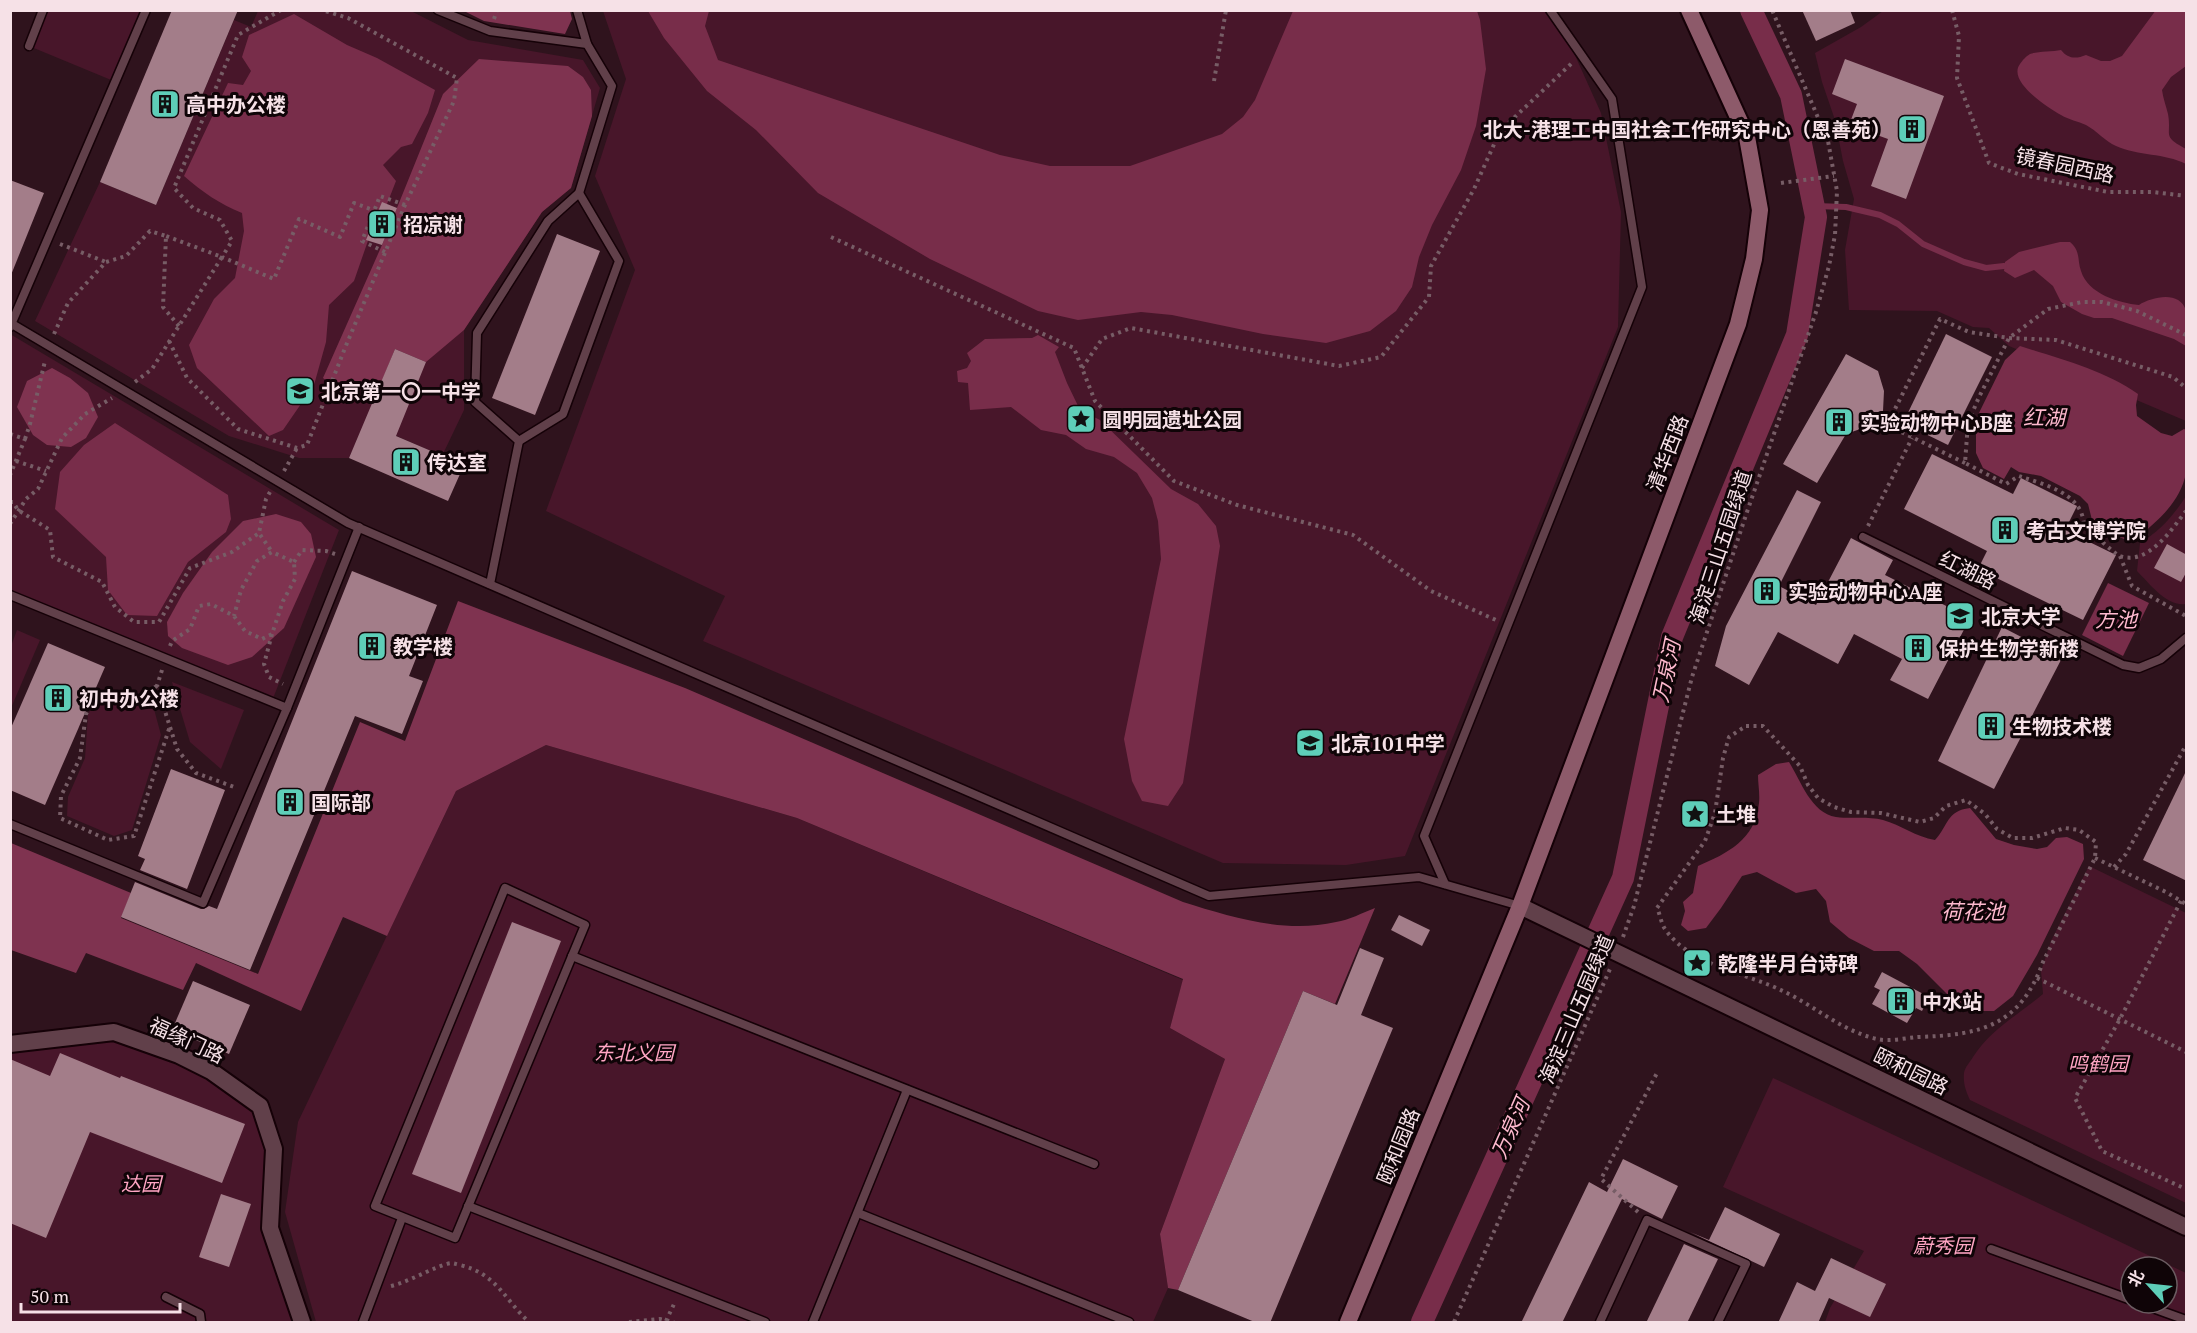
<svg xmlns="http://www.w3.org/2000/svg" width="2197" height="1333" font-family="'PT Serif','Noto Sans SC',serif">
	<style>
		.green { fill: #48162a; fill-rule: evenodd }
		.forest { fill: #7f3350 }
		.water { fill: #782d4a }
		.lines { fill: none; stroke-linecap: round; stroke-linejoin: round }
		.stream { stroke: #782d4a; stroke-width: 6 }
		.canal { stroke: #782d4a; stroke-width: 22 }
		.building { fill: #a37d89 }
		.service-casing { stroke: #150107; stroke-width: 11 }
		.minor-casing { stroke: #150107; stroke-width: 20 }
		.tertiary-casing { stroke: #150107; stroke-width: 20 }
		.secondary-casing { stroke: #150107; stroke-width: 20 }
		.path { stroke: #775d66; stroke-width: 4; stroke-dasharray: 3 4.5; stroke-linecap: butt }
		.service { stroke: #61404a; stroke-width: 8 }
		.minor { stroke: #61404a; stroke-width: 16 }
		.tertiary { stroke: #61404a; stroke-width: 16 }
		.secondary { stroke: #8d5a6a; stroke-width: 16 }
		.labels { text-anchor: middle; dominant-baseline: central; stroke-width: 6; stroke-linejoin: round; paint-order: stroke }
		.poi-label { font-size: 20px; font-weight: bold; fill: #f6e1e7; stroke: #0f0407; text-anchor: start }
		.street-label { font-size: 20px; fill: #f6e1e7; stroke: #0f0407 }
		.park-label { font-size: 20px; font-style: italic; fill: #ffa5c3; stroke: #0f0407 }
		.water-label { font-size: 21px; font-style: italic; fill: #feb9ce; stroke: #0f0407 }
	</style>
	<rect width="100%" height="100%" fill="#2f131d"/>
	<g class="green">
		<path d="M43 11H146L116 82 29 46Z"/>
		<path d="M258 11H411L468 40 583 60 600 88 571 188 542 212 464 330V410L442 456 365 422 349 458H299L229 436 35 321 100 182 156 205 234 20 251 27Z"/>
		<path d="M603 11H1555L1601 113 1621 212 1618 327 1405 856 1346 865 1223 863 703 641 725 596 546 511 635 270 595 176 626 79Z"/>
		<path d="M1883 11H2186V421L2009 346 1989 328 1973 327 1937 311 1849 310 1845 250 1854 199 1843 161 1835 120 1822 82 1815 53 1861 27Z"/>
		<path d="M10 334 339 530 272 701 11 595Z"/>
		<path d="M2186 496V604C2167 607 2150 584 2137 571L2140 543C2160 531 2174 515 2186 496Z"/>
		<path d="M17 630 40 640 11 708V646Z"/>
		<path d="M172 682 244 710 221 769 190 742Z"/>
		<path d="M145 697 151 698 161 735 132 830 114 836 67 816 68 797 85 758 88 714 96 702 111 699 132 704Z"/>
		<path d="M546 745 797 818 1183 980 1170 1028 1225 1059 1160 1234 1168 1288 1153 1322H316L285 1212 298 1122 456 791Z"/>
		<path d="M2089 866 2186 913V1203L1970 1100C1966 1091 1963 1084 1964 1073 1965 1067 1970 1062 1973 1057 1992 1028 2017 1016 2043 994L2041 971 2051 941Z"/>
		<path d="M114 1032 179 1055 260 1106 274 1149 270 1228 302 1322H11V1044Z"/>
		<path d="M1773 1078 2186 1273V1322H1825L1830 1308 1864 1251 1723 1187ZM2131 1267H2167V1303H2131Z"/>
	</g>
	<g class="forest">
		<path d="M464 11H570L572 19 565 34 484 21Z"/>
		<path d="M479 59 568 66 583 77 591 90 592 116 571 188 542 212 464 330 426 362 395 349 380 386 345 395 323 378 382 245 443 94Z"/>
		<path d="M52 368 70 378 88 393 98 417 86 438 71 447 47 445 33 435 17 407 27 381Z"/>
		<path d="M276 514 301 522 311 534 316 557 284 628 252 657 228 665 182 648 168 636 167 622 183 593 212 552 243 521Z"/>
		<path d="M458 601 685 688 1183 902C1231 917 1285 934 1336 922 1349 920 1362 913 1375 908L1335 1004 1303 991 1178 1290 1168 1288 1160 1234 1225 1059 1170 1028 1183 979 797 818 546 745 456 791 387 936 343 917 301 1011 196 963 183 990 86 953 76 973 11 950V843L131 893 121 918 258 974 360 722 405 741Z"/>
	</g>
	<g class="water">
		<path d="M2156 10 2186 11V66L2171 77 2162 90C2163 98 2166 106 2168 114 2172 136 2161 136 2186 149V164C2164 153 2139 156 2116 146 2105 141 2097 131 2086 125 2078 121 2069 120 2061 115 2047 107 2007 81 2020 64 2023 60 2025 57 2030 54 2038 51 2052 52 2061 50 2068 59 2076 59 2086 55L2101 61H2110L2122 56Z"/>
		<path d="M648 11H709L705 26 718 60 1000 155 1050 166H1130L1222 134 1243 117 1255 100 1293 11H1477L1480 20 1486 69 1476 126 1461 170 1432 225 1419 257 1412 287 1396 311 1370 331 1326 343 1263 334 1172 315 1141 312 1078 320 1038 311 930 259 818 193 756 130 707 91 664 38Z"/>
		<path d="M294 14 347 45 377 58 435 90 428 113 412 144 401 147 383 165 396 181 387 204 371 232 354 281 329 305 326 342 314 385 283 430 269 436 197 368 189 345 214 299 235 278 244 231 242 213C220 204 202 192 184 176L228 83 243 85 251 71 242 57 249 35Z"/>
		<path d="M2060 242H2070C2081 251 2077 260 2081 271 2088 294 2119 303 2139 305 2152 297 2180 290 2186 311 2190 320 2187 336 2186 346L2174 339 2112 318H2094L2082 314 2061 302 2053 286 2034 270 2015 278 2004 271 2005 262 2019 252Z"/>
		<path d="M1038 335 1059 347 1055 352 1067 383 1080 410 1100 420 1171 489 1198 504 1216 526 1220 546 1183 783 1168 806 1142 801 1132 781 1124 739 1161 559 1158 521 1152 498 1137 473 1114 457 1086 449 1066 435 1041 430 1011 407 970 410 968 383 958 382 957 371 967 368 971 361 967 353 985 339 1032 338Z"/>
		<path d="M2020 346C2060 359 2104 370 2138 394L2136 405 2137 416 2161 433 2172 436 2184 429 2186 430C2187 444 2189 460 2186 473 2180 504 2155 523 2132 542L2106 532 2093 524 2088 504 2080 496 2041 476 2019 472 2011 467 2004 479 1983 468 1976 453V419L2005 360Z"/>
		<path d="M115 423 228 495 231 519 226 532 188 562 157 616 127 615 108 590 106 557 55 509 60 472 84 445Z"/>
		<path d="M2108 583 2149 603 2123 656 2082 635Z"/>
		<path d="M1789 762C1801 781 1811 813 1836 817 1851 819 1868 816 1883 820 1901 825 1916 837 1935 840 1949 825 1946 811 1970 808L1996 839 2014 845 2037 849 2047 847 2056 838 2067 837 2083 844 2084 859 2037 955 2013 996 1994 1011H1975L1954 1001 1917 964 1899 951H1874L1849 938 1830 922 1826 901 1816 889 1796 893 1757 872 1742 876 1721 908 1706 928 1688 931 1681 925 1685 911 1683 902 1693 893 1698 866C1728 853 1755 840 1759 803 1760 794 1758 784 1758 775L1776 764Z"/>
	</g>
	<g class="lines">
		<path class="stream" d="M1814 206 1846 207 1880 215 1898 224 1923 244 1964 262 1986 268 2004 266"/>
		<path class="canal" d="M1422 1322 1623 878 1672 637 1797 335 1816 217 1791 95 1751 10"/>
	</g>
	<g class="building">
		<path d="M172 10H238L156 205 100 182Z"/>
		<path d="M1802 10H1850L1855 23 1816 41Z"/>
		<path d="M1845 59 1944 96 1906 199 1871 186 1888 139 1849 125 1857 104 1832 94Z"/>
		<path d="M10 180 44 193 11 275 10 274Z"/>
		<path d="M382 202 397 208 382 245 366 240Z"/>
		<path d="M557 234 600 251 535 415 492 398Z"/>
		<path d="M1946 334 1992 357 1948 445 1903 423Z"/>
		<path d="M395 349 426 362 396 436 464 465 448 501 349 458Z"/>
		<path d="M1846 354 1878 371 1884 391 1883 411 1866 427 1846 434 1817 483 1783 464Z"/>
		<path d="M1932 454 2013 494 2021 478 2077 506 2065 530 2116 555 2083 620 1978 569 1987 551 1904 509Z"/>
		<path d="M1797 490 1821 502 1779 586 1816 605 1851 538 1893 560 1885 575 1970 618 1928 699 1890 680 1902 659 1854 634 1838 664 1778 632 1749 685 1715 666 1726 626Z"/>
		<path d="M2167 544 2187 555V571L2181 582 2154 568Z"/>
		<path d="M352 571 437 605 409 676 423 681 402 734 355 716 250 970 121 917 135 882 201 909H204L209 906 217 909Z"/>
		<path d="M2002 627 2062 658 1994 789 1938 761Z"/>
		<path d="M48 643 105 667 45 805 10 790V730Z"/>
		<path d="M171 769 225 790 187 889 140 870 145 859 138 856Z"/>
		<path d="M2187 769V881L2143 860Z"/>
		<path d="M1399 915 1430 930 1422 946 1391 930Z"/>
		<path d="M512 922 561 941 461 1193 412 1174Z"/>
		<path d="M1360 948 1384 958 1361 1015 1393 1028 1270 1323H1257L1178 1290 1303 991 1337 1005Z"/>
		<path d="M1882 972 1929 997 1922 1011 1916 1008 1907 1023 1872 1004 1880 990 1874 987Z"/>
		<path d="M193 981 250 1005 229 1054 172 1030Z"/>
		<path d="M60 1053 120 1078 121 1076 245 1124 222 1183 90 1132 46 1238 10 1223V1059L50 1076Z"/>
		<path d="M1623 1159 1678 1186 1662 1219 1622 1199 1562 1323H1521L1589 1182 1607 1192Z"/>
		<path d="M221 1194 251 1204 229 1267 199 1257Z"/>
		<path d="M1725 1207 1780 1234 1764 1267 1690 1232 1709 1240Z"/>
		<path d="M1684 1244 1718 1259 1687 1323H1646Z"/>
		<path d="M1831 1258 1886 1284 1870 1317 1829 1298 1818 1323H1778L1797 1282 1815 1291Z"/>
	</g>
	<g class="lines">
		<g class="service-casing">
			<g id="service">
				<path d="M438 10 490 31 587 44 612 86 579 193 548 221 477 333 475 402 519 441 490 584"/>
				<path d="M577 10 587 44"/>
				<path d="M29 46 43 10"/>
				<path d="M12 324 348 523 1209 896 1419 877 1520 906"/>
				<path d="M10 327 146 10"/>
				<path d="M519 441 563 414 619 261 579 193"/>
				<path d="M1863 537 2123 665 2139 668 2161 659 2186 638"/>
				<path d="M10 595 287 708 359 527"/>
				<path d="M10 824 203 903 287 708"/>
				<path d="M1445 884 1424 836 1642 287 1612 99 1550 10"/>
				<path d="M505 888 585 925 455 1238 375 1206Z"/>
				<path d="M572 956 1094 1164"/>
				<path d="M468 1206 765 1322"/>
				<path d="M858 1213 1129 1322"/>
				<path d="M1991 1249 2131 1300"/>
				<path d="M166 1297 200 1314 201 1322"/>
				<path d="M2139 1303 2186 1320"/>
				<path d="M363 1322 402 1218"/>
				<path d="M813 1322 907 1090"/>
				<path d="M1600 1322 1647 1220 1746 1264 1718 1322"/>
			</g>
		</g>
		<g class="minor-casing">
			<path id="minor" d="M10 1044 114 1032 179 1055 211 1071 260 1106 274 1149 270 1228 302 1322"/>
		</g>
		<g class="tertiary-casing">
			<path id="tertiary" d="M1520 906 2186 1227"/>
		</g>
		<g class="secondary-casing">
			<path id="secondary" d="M1348 1322 1520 906 1738 324 1754 259 1760 210 1747 137 1689 10"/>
		</g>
		<g class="path">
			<path d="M281 10 238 35 174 188 193 208 220 220 232 241 222 257 274 279 299 219 340 237 354 203 373 210"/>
			<path d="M1952 10 1959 36 1957 78 1989 163 2018 174 2108 192H2153L2186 196"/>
			<path d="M494 19 497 10"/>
			<path d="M1214 81 1226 10"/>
			<path d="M1781 183 1834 176"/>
			<path d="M831 237 1074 348 1095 401 1174 481 1237 505 1353 535 1431 591 1496 620"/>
			<path d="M60 244 106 262"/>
			<path d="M385 252 362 241 380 196 405 205"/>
			<path d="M54 334 68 303 106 262 126 256 150 231 166 236 163 307 179 326"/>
			<path d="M2186 335 2137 311 2102 302H2082L2048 309 2009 338 1979 397 1968 423 1965 463 2006 484 2019 476C2045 485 2083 493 2084 526 2092 532 2113 553 2120 556 2148 566 2172 529 2186 511"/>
			<path d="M169 341 187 378 238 429 297 448 307 445 345 348 405 205 454 101 457 78 348 18 322 10"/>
			<path d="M1082 368 1102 339 1131 328 1339 366 1381 357 1429 297 1431 266 1474 189 1500 131 1572 63"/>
			<path d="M135 382 152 369 222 257 166 236"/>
			<path d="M10 434 25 439 10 475"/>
			<path d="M25 439 30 424 45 361"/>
			<path d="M16 461 46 471"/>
			<path d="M1965 463 1887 425 1940 319 1969 332 2009 338 2056 340 2173 377 2186 388"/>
			<path d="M284 471 297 448"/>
			<path d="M270 492 266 499 259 533 272 552"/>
			<path d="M10 502H13L18 510 50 530 53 557 102 582 115 607 134 622H159L190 568 232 552 259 533"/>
			<path d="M10 524 26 499 38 489 62 438 85 414 112 398"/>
			<path d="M1868 526 1912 438"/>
			<path d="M2120 556 2132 586 2186 616"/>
			<path d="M294 562 302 550 326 551 335 554"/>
			<path d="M272 634 264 664 269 677 283 684"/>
			<path d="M170 646 172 641 190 629 199 606 211 604 234 616 245 631 262 639 272 634 283 601 295 579 294 562 272 552 257 561 241 590 234 616"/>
			<path d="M162 670 157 686 177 749 196 773 237 788"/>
			<path d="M157 686 132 700 110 695 93 700 86 714 80 758 61 796 60 818 108 840 134 836 170 726"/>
			<path d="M1746 726H1763L1800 766 1808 785 1818 798 1834 807 1851 812 1881 813 1920 822 1934 818 1946 806 1966 800 1985 814 1997 829 2013 838H2032L2065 828 2079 830 2096 842 2095 858 2043 962C2020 1026 1981 1035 1918 1037 1905 1038 1889 1042 1877 1039 1842 1031 1816 1007 1785 992 1748 973 1690 966 1665 929 1661 923 1660 914 1657 908L1705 841 1715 813 1723 758 1729 737Z"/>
			<path d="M2095 858 2166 892 2186 904"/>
			<path d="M2114 867 2126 854 2186 745"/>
			<path d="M2181 901 2120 1019 2075 1098 2102 1151 2186 1189"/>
			<path d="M1623 937 1634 906 1692 677 1747 512 1816 312 1829 266 1835 235 1837 191 1828 141 1772 10"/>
			<path d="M2037 978 2186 1052"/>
			<path d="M1638 1212 1601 1179 1657 1073"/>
			<path d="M391 1286C411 1281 427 1270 447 1264 452 1262 455 1264 460 1265 497 1274 504 1299 529 1322"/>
			<path d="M666 1321 675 1302"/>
			<path d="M629 1322 660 1319 674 1322"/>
			<path d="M1454 1322 1610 969"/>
		</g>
		<use href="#service" class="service"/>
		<use href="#minor" class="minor"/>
		<use href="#tertiary" class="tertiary"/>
		<use href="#secondary" class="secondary"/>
	</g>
	<defs>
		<g id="building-square" transform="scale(1.5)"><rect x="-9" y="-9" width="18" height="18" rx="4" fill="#5eceb8" stroke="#0f0407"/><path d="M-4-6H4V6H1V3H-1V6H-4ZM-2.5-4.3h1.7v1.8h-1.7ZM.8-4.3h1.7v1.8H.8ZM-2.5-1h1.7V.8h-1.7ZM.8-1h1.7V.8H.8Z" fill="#111"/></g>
		<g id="school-square" transform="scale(1.5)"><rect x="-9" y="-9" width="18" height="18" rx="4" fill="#5eceb8" stroke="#0f0407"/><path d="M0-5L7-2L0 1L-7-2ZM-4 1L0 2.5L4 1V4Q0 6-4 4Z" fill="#111"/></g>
		<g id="sight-square" transform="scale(1.5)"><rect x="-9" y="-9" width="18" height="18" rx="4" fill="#5eceb8" stroke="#0f0407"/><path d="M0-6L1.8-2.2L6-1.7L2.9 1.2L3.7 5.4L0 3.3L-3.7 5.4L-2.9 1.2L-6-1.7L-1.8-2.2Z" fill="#111"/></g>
		<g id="university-square" transform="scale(1.5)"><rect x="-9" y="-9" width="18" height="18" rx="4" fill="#5eceb8" stroke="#0f0407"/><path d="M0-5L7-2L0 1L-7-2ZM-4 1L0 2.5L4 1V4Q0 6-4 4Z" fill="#111"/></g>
	</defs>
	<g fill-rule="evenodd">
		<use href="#building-square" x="165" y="104"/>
		<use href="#building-square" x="1912" y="129"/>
		<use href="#building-square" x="382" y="224"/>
		<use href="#school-square" x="300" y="391"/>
		<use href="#sight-square" x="1081" y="419"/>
		<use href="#building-square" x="1839" y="422"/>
		<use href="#building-square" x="406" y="462"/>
		<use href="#building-square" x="2005" y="530"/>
		<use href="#building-square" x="1767" y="591"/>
		<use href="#university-square" x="1960" y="616"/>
		<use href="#building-square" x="372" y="646"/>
		<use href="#building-square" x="1918" y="648"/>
		<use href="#building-square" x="58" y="698"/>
		<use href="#building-square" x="1991" y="726"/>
		<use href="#school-square" x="1310" y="743"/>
		<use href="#building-square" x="290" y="802"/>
		<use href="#sight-square" x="1695" y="814"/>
		<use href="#sight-square" x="1697" y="963"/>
		<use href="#building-square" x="1901" y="1001"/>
	</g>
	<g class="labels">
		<g class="poi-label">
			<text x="186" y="104">高中办公楼</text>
			<text x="1891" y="129" text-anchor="end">北大-港理工中国社会工作研究中心（恩善苑）</text>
			<text x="403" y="224">招凉谢</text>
			<text x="321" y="391">北京第一〇一中学</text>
			<text x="1102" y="419">圆明园遗址公园</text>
			<text x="1860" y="422">实验动物中心B座</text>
			<text x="427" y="462">传达室</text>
			<text x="2026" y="530">考古文博学院</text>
			<text x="1788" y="591">实验动物中心A座</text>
			<text x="1981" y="616">北京大学</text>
			<text x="393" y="646">教学楼</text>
			<text x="1939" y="648">保护生物学新楼</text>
			<text x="79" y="698">初中办公楼</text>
			<text x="2012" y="726">生物技术楼</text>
			<text x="1331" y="743">北京101中学</text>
			<text x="311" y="802">国际部</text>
			<text x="1716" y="814">土堆</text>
			<text x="1718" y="963">乾隆半月台诗碑</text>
			<text x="1922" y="1001">中水站</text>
		</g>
		<g class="street-label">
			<text transform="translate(2065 165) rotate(12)">镜春园西路</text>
			<text transform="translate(1667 453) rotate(-69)">清华西路</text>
			<text transform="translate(1720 547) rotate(-72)">海淀三山五园绿道</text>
			<text transform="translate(1968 570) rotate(26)">红湖路</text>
			<text transform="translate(1576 1009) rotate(-67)">海淀三山五园绿道</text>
			<text transform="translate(187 1040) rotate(25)">福缘门路</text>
			<text transform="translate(1911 1071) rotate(26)">颐和园路</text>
			<text transform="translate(1398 1146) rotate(-68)">颐和园路</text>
		</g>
		<g class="park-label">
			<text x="634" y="1052">东北义园</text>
			<text x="2098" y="1063">鸣鹤园</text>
			<text x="141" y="1183">达园</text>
			<text x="1943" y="1245">蔚秀园</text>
		</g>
		<g class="water-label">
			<text x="2044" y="417">红湖</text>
			<text x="2116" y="619">方池</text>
			<text transform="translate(1666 671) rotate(-78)">万泉河</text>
			<text x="1973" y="911">荷花池</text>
			<text transform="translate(1510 1128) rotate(-66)">万泉河</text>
		</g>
	</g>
	<rect width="2197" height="1333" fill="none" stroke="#f6e1e7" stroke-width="24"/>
	<g transform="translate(2149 1285) rotate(297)"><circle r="28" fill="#0f0407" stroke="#6b5c61" stroke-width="1.5"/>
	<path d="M0-4.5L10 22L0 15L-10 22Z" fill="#5eceb8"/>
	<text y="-9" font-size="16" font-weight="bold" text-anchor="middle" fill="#f6e1e7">北</text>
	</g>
	<path d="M21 1303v9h159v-9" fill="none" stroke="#f6e1e7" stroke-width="3"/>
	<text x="30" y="1303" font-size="18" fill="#f6e1e7" stroke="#0f0407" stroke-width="4.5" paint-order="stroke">50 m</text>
</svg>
